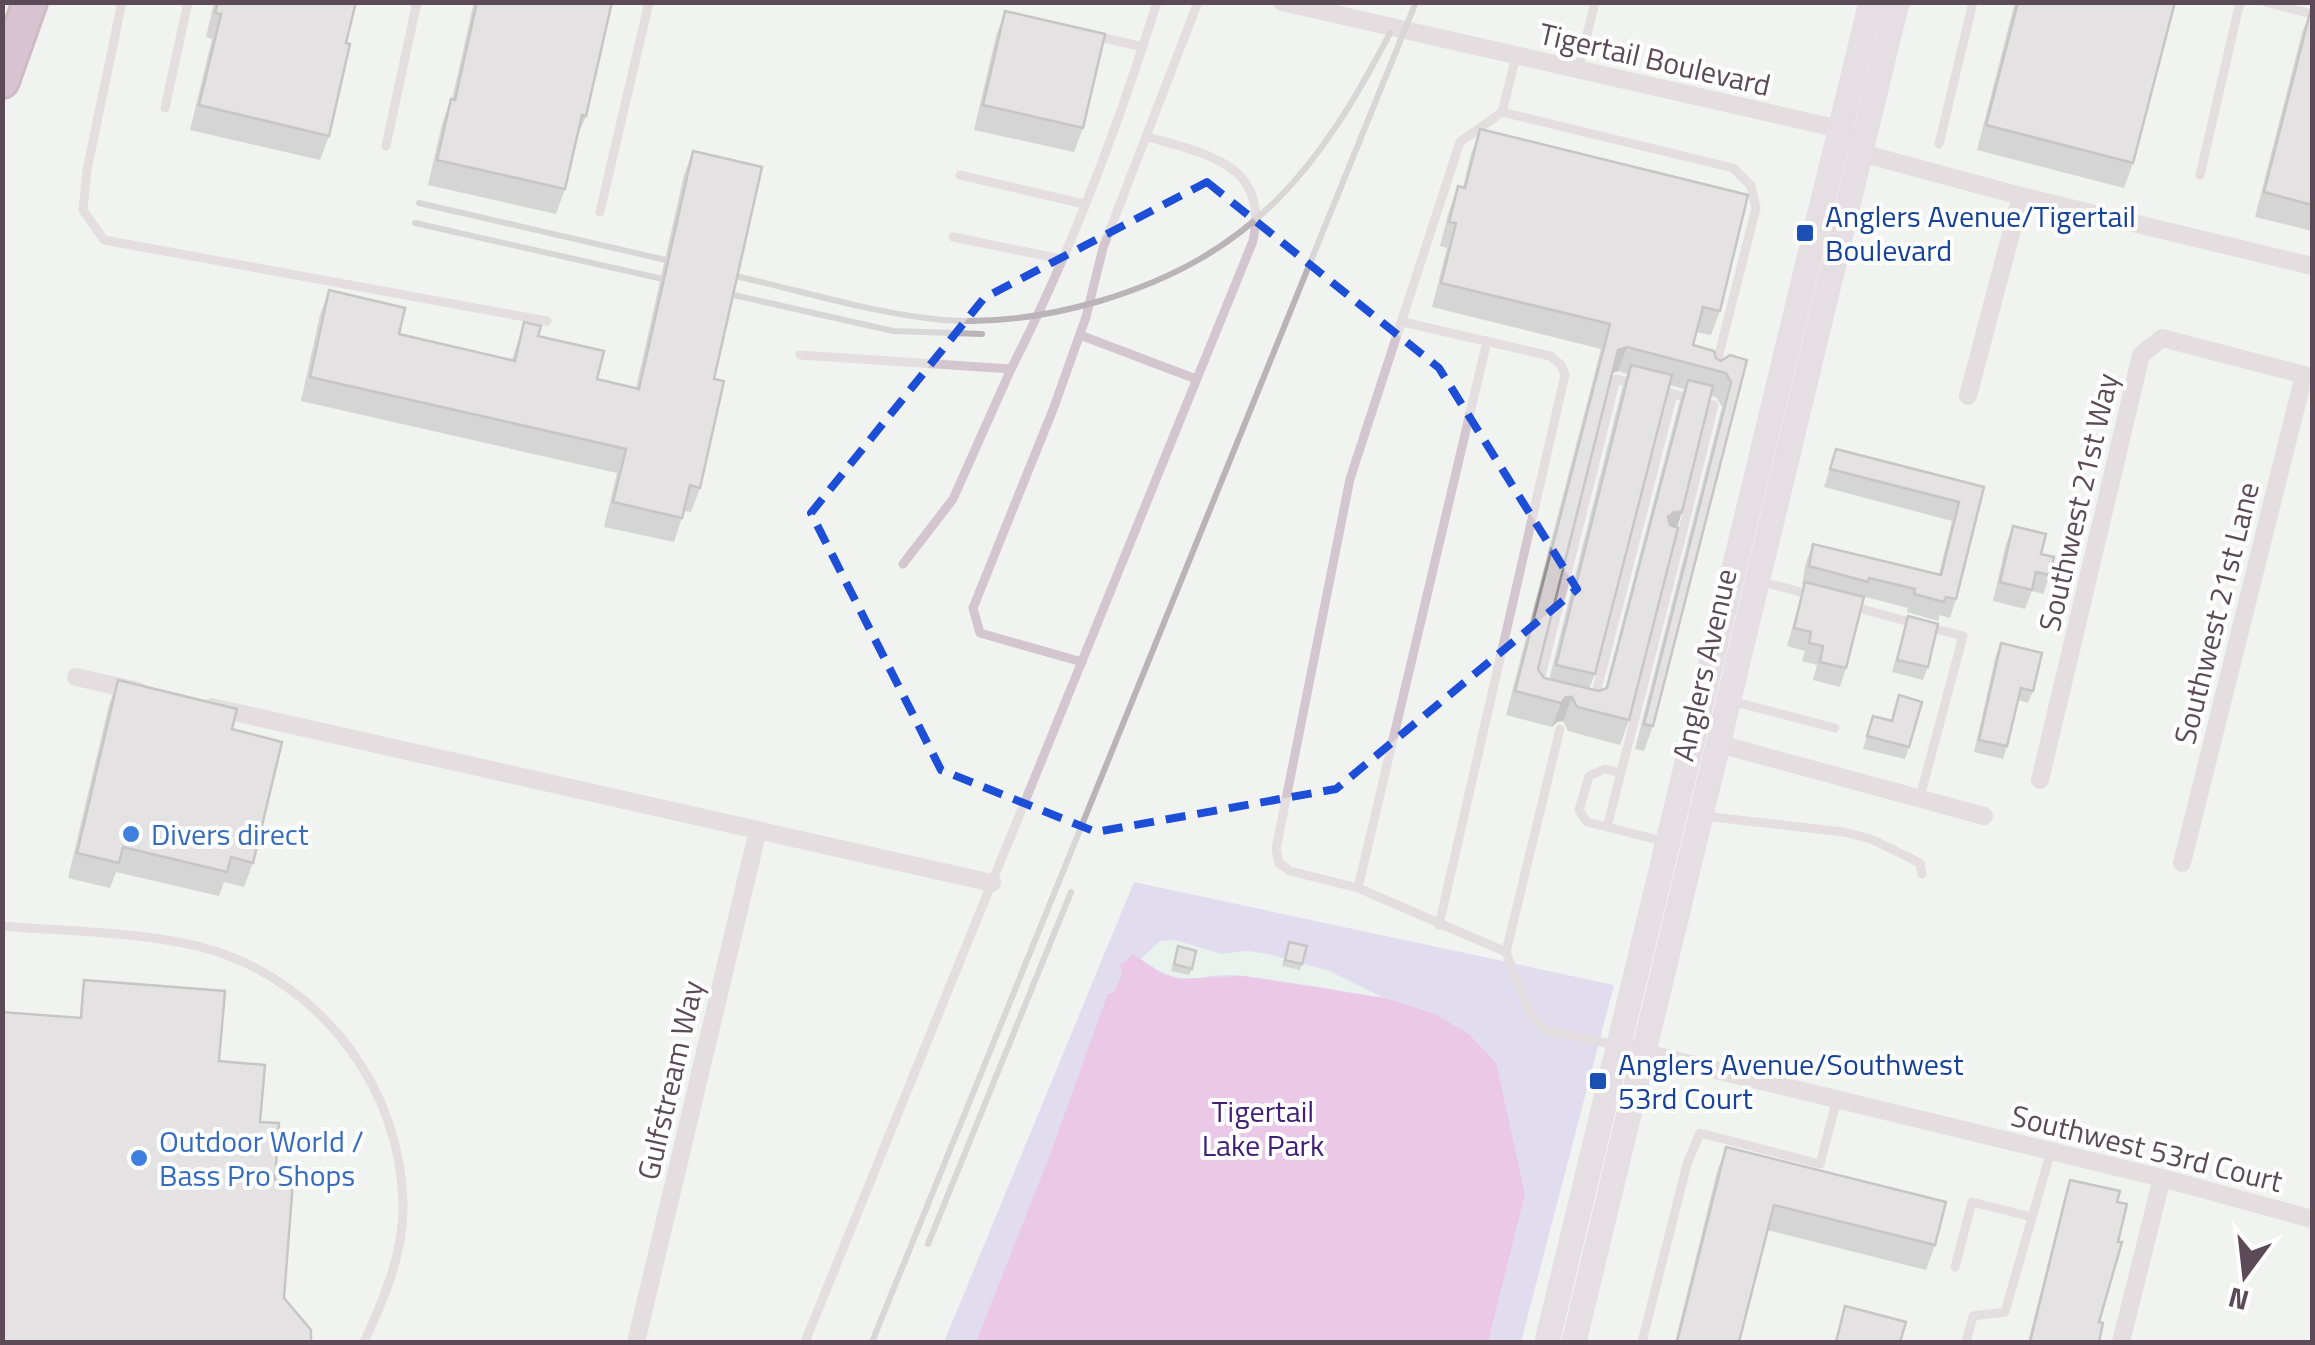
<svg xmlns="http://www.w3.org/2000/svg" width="2315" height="1345" font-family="'Titillium Web',sans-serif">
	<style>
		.green { fill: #cfc4ec }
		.sand { fill: #e3f2ec }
		.water { fill: #e595dd }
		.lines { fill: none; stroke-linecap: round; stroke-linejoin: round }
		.highway-casing { stroke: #a67893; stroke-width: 38 }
		.lane { stroke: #d4c6cf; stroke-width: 9 }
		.street { stroke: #d4c6cf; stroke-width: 18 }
		.secondary { stroke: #d7c5d0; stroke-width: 25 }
		.highway { stroke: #ba8da8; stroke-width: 32 }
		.rail { stroke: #bab3b7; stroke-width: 6 }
		.wall { fill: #b6b1b3; fill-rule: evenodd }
		.shaded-wall { fill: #949092 }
		.building { fill: #d4ced0; stroke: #949092; stroke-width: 2.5 }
		.marked { fill: none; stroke: #1d4ed8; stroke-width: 8; stroke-dasharray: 20 12; stroke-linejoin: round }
		.transit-dot { fill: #1a4fb4; stroke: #fff; stroke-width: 4 }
		.shop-dot { fill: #3f7fe0; stroke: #fff; stroke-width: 4 }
		.labels { text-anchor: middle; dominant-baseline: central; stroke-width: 8; stroke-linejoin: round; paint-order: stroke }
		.street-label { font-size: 30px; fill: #5c4a56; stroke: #fff }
		.transit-label { font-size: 30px; fill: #164399; stroke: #fff; text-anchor: start }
		.shop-label { font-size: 30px; fill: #366cbe; stroke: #fff; text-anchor: start }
		.park-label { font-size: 30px; fill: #432078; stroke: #fff }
	</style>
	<rect width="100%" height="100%" fill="#f1f3f1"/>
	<path class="green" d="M1134 882 1614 985 1521 1342H944Z"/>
	<path class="sand" d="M1175 940 1221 954 1247 951 1268 954 1329 971 1384 998C1338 990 1291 982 1245 976 1195 970 1190 994 1141 959L1160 941Z"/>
	<path class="water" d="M1133 954 1160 973 1180 979 1242 976 1384 998 1433 1013 1469 1034 1496 1063 1525 1194 1488 1342H976L1051 1152 1108 993H1113L1122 975 1120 965Z"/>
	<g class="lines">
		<g class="highway-casing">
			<path id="highway" d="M2 81 30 2"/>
		</g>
		<g class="lane">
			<path d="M122 2 87 170 83 210 104 240 547 321"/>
			<path d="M2265 2 2312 14"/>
			<path d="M1092 35 1143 47"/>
			<path d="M1516 57 1502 112 1460 142 1350 479 1276 849 1279 863 1290 871 1358 888 1506 952 1529 1012 1544 1030 1616 1045"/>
			<path d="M1578 71 1595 2"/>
			<path d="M165 108 188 2"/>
			<path d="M1502 112 1733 168 1751 186 1756 208 1715 370"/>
			<path d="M1939 144 1973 2"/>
			<path d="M386 146 417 2"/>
			<path d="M960 175 1084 204"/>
			<path d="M2200 175 2240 2"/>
			<path d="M600 212 649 2"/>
			<path d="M953 237 1061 259"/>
			<path d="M1403 322 1550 356 1561 365 1565 375 1439 925"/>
			<path d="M1080 335 1196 379"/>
			<path d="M800 355 1011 369C1071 252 1118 127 1157 2"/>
			<path d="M1660 390 1714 405 1679 546"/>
			<path d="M903 564 953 499 1011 369"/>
			<path d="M1759 581 1812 595"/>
			<path d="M1851 606 1913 623"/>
			<path d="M1082 662 980 633 973 608 1054 407 1086 317 1103 248 1198 2"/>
			<path d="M1539 684 1616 379 1635 384"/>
			<path d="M1594 701 1673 394"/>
			<path d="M1731 701 1835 728"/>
			<path d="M1920 797 1963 636 1928 627"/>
			<path d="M1704 816 1844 832 1871 839 1920 863 1922 874"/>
			<path d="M1607 827 1587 822 1579 810 1589 776 1605 769 1621 773"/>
			<path d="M1666 842 1607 827 1679 546 1674 545"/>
			<path d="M1358 888 1487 341"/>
			<path d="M2 926C70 932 150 931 215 951 323 986 401 1089 403 1204 404 1252 384 1299 364 1342"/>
			<path d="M1506 952 1560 729"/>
			<path d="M1955 1267 1972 1202 2032 1217"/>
			<path d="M805 1342 1253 241C1270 164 1206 154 1148 137"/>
			<path d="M1642 1342 1687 1164 1700 1133 1820 1164 1837 1099"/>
			<path d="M1966 1342 1973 1316 2005 1312 2051 1151"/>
		</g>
		<g class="street">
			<path d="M1282 2 1840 129 1861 153 2021 196 2312 266"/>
			<path d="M1968 396 2021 196"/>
			<path d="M76 677 138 691"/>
			<path d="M212 707 992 883"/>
			<path d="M1719 744 1984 816"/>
			<path d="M2040 780 2141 355 2162 338 2312 377"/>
			<path d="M2182 863 2304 375"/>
			<path d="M1633 1050 2162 1178 2312 1219"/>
			<path d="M636 1342 758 830"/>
			<path d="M2121 1342 2162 1178"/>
		</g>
		<g class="secondary">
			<path d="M1547 1342 1871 2"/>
			<path d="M1574 1342 1897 2"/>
		</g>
		<use href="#highway" class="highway"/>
		<g class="rail">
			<path d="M419 203C528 228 636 253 744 278 810 293 876 314 944 320 998 324 1048 316 1100 301 1253 255 1319 170 1390 33"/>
			<path d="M415 223 893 331 982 334"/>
			<path d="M928 1244 1071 892"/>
			<path d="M872 1342 1416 2"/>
		</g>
	</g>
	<g class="wall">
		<path d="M214 2H356L346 43 329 136 320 160 190 130 212 39 206 37Z"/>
		<path d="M474 2H612L586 116 576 140 565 189 556 214 428 185 442 124 451 99 452 100Z"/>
		<path d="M2015 2H2175L2133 163 2124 188 1977 150Z"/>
		<path d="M2311 9H2312V231L2255 217 2302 33Z"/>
		<path d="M1005 11 1083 128 1074 152 974 130 996 36Z"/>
		<path d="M1480 129 1720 311 1711 335 1696 332 1693 345 1721 361 1747 360 1653 726 1644 751 1635 749 1722 407 1717 398 1711 396 1629 720 1620 745 1568 731 1563 721 1557 722 1552 727 1506 715 1601 349 1432 307 1447 248 1440 246 1449 211 1458 186 1463 187 1471 154ZM1618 371 1627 374 1622 389 1549 680 1544 678 1538 669 1613 373ZM1670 385 1684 389 1679 404 1605 689 1599 691 1589 689 1595 674Z"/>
		<path d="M693 151 714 379 700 488 691 512 684 511 674 542 604 527 617 473 301 401 320 315 329 290 399 334 512 360 524 322 538 336 597 379 636 388 684 175Z"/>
		<path d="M1836 449 1984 487 1956 599 1950 618 1940 615 1938 621 1907 612 1908 608 1862 596 1846 668 1840 687 1813 680 1817 665 1802 661 1805 651 1787 646 1804 585 1802 584 1806 562 1813 544 1939 574 1952 521 1824 487Z"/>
		<path d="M2013 526 2041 554 2050 575 2043 594 2032 591 2025 609 1993 601 2006 544Z"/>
		<path d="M1908 616 1928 667 1923 680 1892 672Z"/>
		<path d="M2001 643 2033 691 2028 703 2018 700 2007 746 2003 759 1974 752 1996 655Z"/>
		<path d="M118 680 232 729 253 863 244 887 224 882 219 896 116 872 110 888 68 878 109 705Z"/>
		<path d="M1899 695 1909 747 1905 759 1863 749 1873 716 1891 721Z"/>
		<path d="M1289 942 1302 964 1300 970 1282 966Z"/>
		<path d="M1178 946 1192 969 1189 975 1171 971Z"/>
		<path d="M84 980 219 1061 260 1122 275 1180 284 1298 80 1018 82 986Z"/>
		<path d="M1726 1147 1935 1245 1926 1270 1767 1230 1739 1342H1675L1717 1172Z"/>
		<path d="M2070 1180 2117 1202 2099 1322V1342H2028L2065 1195Z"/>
	</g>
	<g class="shaded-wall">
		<path d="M1627 347 1618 371 1610 374 1618 350Z"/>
		<path d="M1674 512H1682L1673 537 1668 517Z"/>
		<path d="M1566 697H1572L1563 721 1557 722 1552 727 1561 703Z"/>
	</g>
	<g class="building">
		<path d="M218 2H356L346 43 350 44 329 136 199 105 221 14 215 13Z"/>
		<path d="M477 2H612L586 116 582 115 565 189 437 160 451 99 455 100Z"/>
		<path d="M2018 2H2175L2133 163 1986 125Z"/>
		<path d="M2311 9H2312V205L2264 192Z"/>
		<path d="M1005 11 1105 34 1083 128 983 105Z"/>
		<path d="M1480 129 1748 195 1720 311 1703 307 1693 345 1714 351 1716 358 1721 361 1730 355 1747 360 1653 726 1644 724 1731 382 1726 373 1627 347 1618 350 1538 669 1544 678 1599 691 1607 688 1688 380 1713 386 1682 512H1674L1668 517 1670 525 1678 528 1629 720 1577 707 1572 697H1566L1561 703 1515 691 1610 324 1441 283 1456 223 1449 222 1458 186 1465 188Z"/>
		<path d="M693 151 762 167 714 379 724 381 700 488 690 485 682 518 613 502 626 449 310 377 329 290 405 308 399 334 515 361 524 322 541 326 538 336 604 351 597 379 639 389Z"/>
		<path d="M1631 365 1672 375 1595 674 1556 665Z"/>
		<path d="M1836 449 1984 487 1956 599 1946 597 1944 602 1914 594 1915 589 1869 578 1868 582 1809 566 1813 544 1941 575 1959 502 1830 469Z"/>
		<path d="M2013 526 2046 534 2041 554 2054 557 2050 575 2036 572 2032 590 2000 582Z"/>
		<path d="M1805 582 1864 597 1846 668 1820 662 1823 646 1809 643 1811 632 1794 628Z"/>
		<path d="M1908 616 1938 624 1928 667 1897 660Z"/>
		<path d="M2001 643 2042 653 2033 691 2021 688 2007 746 1979 740Z"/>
		<path d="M118 680 237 709 232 729 282 742 253 863 231 857 227 872 123 847 119 863 77 853Z"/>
		<path d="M1899 695 1922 702 1909 747 1867 736 1873 716 1892 721Z"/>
		<path d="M1289 942 1307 946 1302 964 1285 960Z"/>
		<path d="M1178 946 1196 951 1192 969 1174 964Z"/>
		<path d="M84 980 225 991 219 1061 265 1065 260 1122 279 1123 275 1180 293 1182 284 1298 311 1330V1342H2V1012L81 1018Z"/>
		<path d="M1726 1147 1946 1202 1935 1245 1774 1205 1739 1342H1677Z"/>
		<path d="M2070 1180 2120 1191 2117 1202 2127 1204 2118 1242H2122L2099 1322 2103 1323 2099 1342H2030Z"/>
		<path d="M1845 1306 1906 1322 1900 1342H1836Z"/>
	</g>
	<path d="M0 0H2315V1345H0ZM1207 182 1439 368 1577 589 1336 789 1096 832 941 770 811 513 984 298Z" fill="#f1f3f1" fill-opacity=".55" fill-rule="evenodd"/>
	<path class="marked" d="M1207 182 1439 368 1577 589 1336 789 1096 832 941 770 811 513 984 298Z"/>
	<g class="transit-dot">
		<rect x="1795" y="223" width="20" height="20" rx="5"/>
		<rect x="1588" y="1071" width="20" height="20" rx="5"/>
	</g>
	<g class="shop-dot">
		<circle cx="131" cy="834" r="10"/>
		<circle cx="139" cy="1158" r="10"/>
	</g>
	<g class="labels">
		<g class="street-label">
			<text transform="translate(1655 59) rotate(13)">Tigertail Boulevard</text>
			<text transform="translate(2078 502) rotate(-77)">Southwest 21st Way</text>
			<text transform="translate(2216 613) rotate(-76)">Southwest 21st Lane</text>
			<text transform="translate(1704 665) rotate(-77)">Anglers Avenue</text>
			<text transform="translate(670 1080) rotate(-77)">Gulfstream Way</text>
			<text transform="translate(2147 1148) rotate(14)">Southwest 53rd Court</text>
		</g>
		<g class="transit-label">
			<text x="1825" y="216">Anglers Avenue/Tigertail<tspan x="1825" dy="34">Boulevard</tspan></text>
			<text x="1618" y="1064">Anglers Avenue/Southwest<tspan x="1618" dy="34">53rd Court</tspan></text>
		</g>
		<g class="shop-label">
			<text x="151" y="834">Divers direct</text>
			<text x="159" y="1141">Outdoor World /<tspan x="159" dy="34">Bass Pro Shops</tspan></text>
		</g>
		<g class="park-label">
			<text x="1263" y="1111">Tigertail<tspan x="1263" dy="34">Lake Park</tspan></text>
		</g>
	</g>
	<rect width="2315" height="1345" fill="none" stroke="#5c4a56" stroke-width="10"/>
	<g transform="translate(2245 1275) rotate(195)" stroke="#ffffff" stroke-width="8" paint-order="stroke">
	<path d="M0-8L18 38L0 25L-18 38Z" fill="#5c4a56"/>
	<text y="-15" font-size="28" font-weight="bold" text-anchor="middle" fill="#5c4a56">N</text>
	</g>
</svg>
